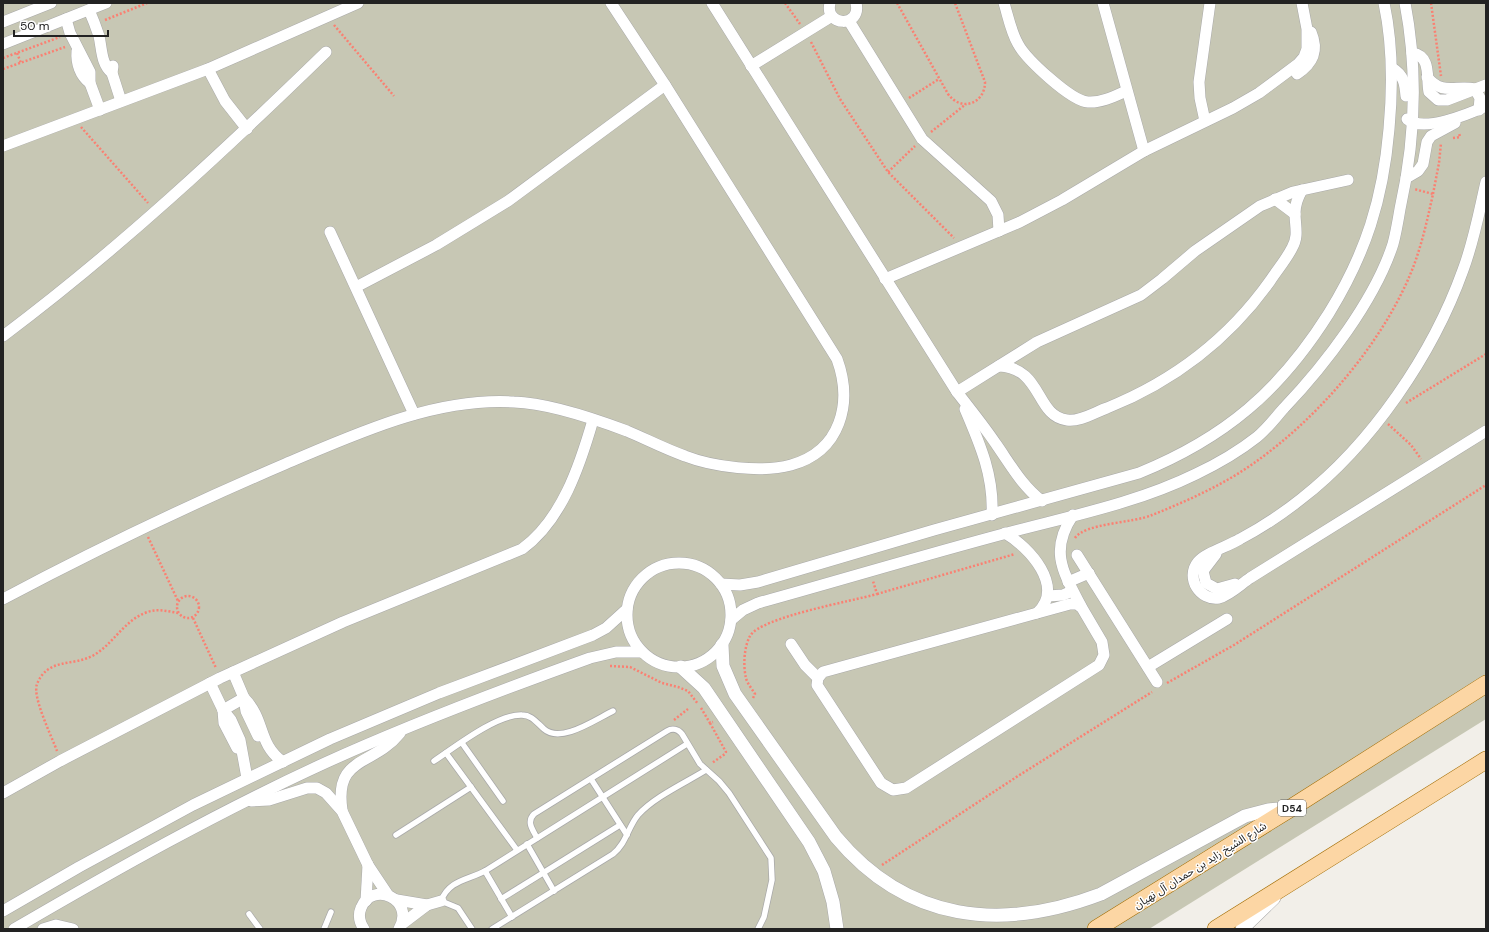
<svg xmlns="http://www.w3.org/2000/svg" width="1489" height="932" font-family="'DM Sans','Noto Sans Arabic',sans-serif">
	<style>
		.construction { fill: #c7c7b4 }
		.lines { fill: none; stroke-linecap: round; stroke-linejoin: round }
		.service-casing { stroke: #a9a9a9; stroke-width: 7 }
		.minor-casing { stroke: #a9a9a9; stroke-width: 12 }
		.tertiary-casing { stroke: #a9a9a9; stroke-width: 14 }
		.primary-casing { stroke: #a06b00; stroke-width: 18 }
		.path { stroke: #fa8072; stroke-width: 2.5; stroke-dasharray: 2 2; stroke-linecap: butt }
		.service { stroke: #fff; stroke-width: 5.5 }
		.minor { stroke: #fff; stroke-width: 11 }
		.tertiary { stroke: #fff; stroke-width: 13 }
		.primary { stroke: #fcd6a4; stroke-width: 17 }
		.labels { text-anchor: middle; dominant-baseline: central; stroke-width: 3; stroke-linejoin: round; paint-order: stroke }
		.shield { fill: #fff; stroke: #646464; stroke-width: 1 }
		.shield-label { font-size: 10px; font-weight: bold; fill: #222 }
		.street-label { font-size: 11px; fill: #222; stroke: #fff }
	</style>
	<rect width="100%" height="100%" fill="#f2efe9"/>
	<path class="construction" d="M3 3H1486V719L1149 929H3Z"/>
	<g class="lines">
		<g class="service-casing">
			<g id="service">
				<path d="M462 743 503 801"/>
				<path d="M446 753 517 850"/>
				<path d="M434 761C455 747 497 714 522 715 532 715 537 723 544 729 561 744 596 719 613 711"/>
				<path d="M591 779 627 835"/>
				<path d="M396 835 471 787"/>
				<path d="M537 838C533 830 526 822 534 814L667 731C672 728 678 729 682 734L700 764 719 781 729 793 771 858 772 880 764 917 758 929"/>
				<path d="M527 844 554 891"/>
				<path d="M485 871 512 917"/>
				<path d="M501 899 620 825"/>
				<path d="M249 914 260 929"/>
				<path d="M324 929 331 912"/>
				<path d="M472 929 458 908 441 901C449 880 468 880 485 871L687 744"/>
				<path d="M492 929 613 854C626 844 628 827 638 815 654 797 685 783 706 770"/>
			</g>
		</g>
		<g class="minor-casing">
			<g id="minor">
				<path d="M712 3 957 392C970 409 984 426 996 444 1010 464 1022 486 1042 501"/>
				<path d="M830 3C824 27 862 28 856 3"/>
				<path d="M1004 3C1008 16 1011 32 1018 44 1026 59 1071 101 1088 102 1101 103 1115 96 1126 91"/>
				<path d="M1103 3 1144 151"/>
				<path d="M89 10C93 19 96 27 99 36 102 49 101 64 112 73"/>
				<path d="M66 19 70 33 90 72V83L100 110"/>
				<path d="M849 21 922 139 991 201 998 215 999 231"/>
				<path d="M3 22 51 3"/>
				<path d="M3 44 106 3"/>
				<path d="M77 51C76 63 80 76 90 83"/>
				<path d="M1412 53C1432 56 1426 78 1429 92L1438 100H1447L1486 85"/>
				<path d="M113 66 112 73 121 101"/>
				<path d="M751 66 832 16"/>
				<path d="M1392 68C1404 75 1405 84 1406 96"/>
				<path d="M208 69 225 101 247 129"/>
				<path d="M1297 74C1313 63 1319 51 1311 32"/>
				<path d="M1427 77C1443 96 1455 85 1475 89L1480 98 1479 110"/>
				<path d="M1407 119C1423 133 1469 114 1486 106"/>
				<path d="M1205 121 1200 98 1199 82 1210 3"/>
				<path d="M3 146 208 69 358 3"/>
				<path d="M1406 178 1418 171 1423 164 1427 142 1431 136 1455 123"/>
				<path d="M1486 182C1479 212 1474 241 1463 270 1433 354 1371 445 1301 499 1282 514 1261 528 1240 539 1229 546 1205 553 1198 562 1185 578 1200 601 1219 598 1230 595 1241 584 1250 578L1486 431"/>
				<path d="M1275 199 1295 214"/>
				<path d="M330 232 414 414"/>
				<path d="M885 279 1020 222 1062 200 1144 151 1233 108 1259 93 1298 64 1304 57 1307 49V29L1302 3"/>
				<path d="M356 287 436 245 508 201 665 85"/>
				<path d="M3 336C118 250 224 151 326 52"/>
				<path d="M999 366C1043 368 1035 416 1067 420 1080 422 1095 412 1107 408 1174 381 1228 340 1270 281 1277 270 1286 260 1292 248 1299 236 1295 226 1295 213 1295 205 1298 197 1302 190"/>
				<path d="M957 392 1037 342 1141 295 1162 279 1195 251 1260 206 1293 192 1348 180"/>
				<path d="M965 409C980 444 994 476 992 515"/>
				<path d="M1073 515C1049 551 1063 572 1081 606"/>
				<path d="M1005 533C1029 547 1066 587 1037 613"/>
				<path d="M1216 554 1203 571 1206 583 1217 589 1235 584"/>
				<path d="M1077 555 1157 682"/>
				<circle cx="679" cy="615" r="52"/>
				<path d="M1068 582 1089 573"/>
				<path d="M721 584 740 585 758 582 934 530 1139 473C1225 438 1280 391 1329 313 1366 253 1383 199 1389 129 1393 86 1393 45 1384 3"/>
				<path d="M1048 596 1063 595 1072 591"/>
				<path d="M3 599C95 550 189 505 285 464 356 434 435 397 514 402 548 403 595 419 627 431 646 439 665 449 685 456 713 467 762 473 791 465 841 451 853 403 837 359L665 85 611 3"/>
				<path d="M1070 604H1077L1082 608 1102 642 1104 655 1099 665 906 788 893 790 881 783 817 685 818 678 823 672Z"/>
				<path d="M731 620 743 610 758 603C841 580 924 555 1007 533 1071 516 1137 503 1196 474 1217 464 1238 452 1257 437 1267 429 1275 418 1284 408 1325 365 1375 300 1393 244 1396 233 1398 221 1400 209 1415 142 1418 71 1405 3"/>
				<path d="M791 644 805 665 818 678"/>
				<path d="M1148 667 1227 619"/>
				<path d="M233 672 244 698 246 711 258 736"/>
				<path d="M210 683 223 710 231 720 240 740 247 778"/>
				<path d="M244 698C266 720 257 743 283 762"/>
				<path d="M223 710 224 723 237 748"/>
				<path d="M223 710 244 698"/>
				<path d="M3 793 60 761 220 678 343 622 522 549C562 520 580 465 593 420"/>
				<path d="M251 801 269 800 307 788H317L326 793 342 811 368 865 388 895"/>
				<path d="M342 810C334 755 373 767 400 733"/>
				<path d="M397 900 427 905"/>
				<path d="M366 901 368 865"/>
				<path d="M3 911 79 867 193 805 330 739 439 693 593 635 606 628 627 609"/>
				<path d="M402 924 427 905 441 901"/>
				<path d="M14 929C115 870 218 812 325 763 411 724 501 690 590 658L616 652H642"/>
				<path d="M43 929 56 925 73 929"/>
				<path d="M364 929C360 923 358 915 361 908 372 880 416 899 399 929"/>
			</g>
		</g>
		<g class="tertiary-casing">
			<g id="tertiary">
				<path d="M722 645 723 666 735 694 836 837C907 922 1001 932 1101 894L1245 816 1268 810 1289 808"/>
				<path d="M681 667 704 688 809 842 824 871 833 902 837 929"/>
				<path d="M1242 929 1274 898"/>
			</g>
		</g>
		<g class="primary-casing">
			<g id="primary">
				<path d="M1096 929 1291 808 1486 684"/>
				<path d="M1216 929 1486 760"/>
			</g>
		</g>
		<g class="path">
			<path d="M785 3 800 24"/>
			<path d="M897 3 948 94C961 112 985 104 985 82L955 3"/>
			<path d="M1431 3 1441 76"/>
			<path d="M105 20 147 3"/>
			<path d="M334 25 394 96"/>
			<path d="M811 42 840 99 888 172 954 238"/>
			<path d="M17 53 21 63"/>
			<path d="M3 58 60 37"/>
			<path d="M3 69 65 47"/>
			<path d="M909 98 939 79"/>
			<path d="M81 127 148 203"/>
			<path d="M931 132 966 104"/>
			<path d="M1453 138 1460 137 1459 133"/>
			<path d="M888 172 915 146"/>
			<path d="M1433 194 1439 163 1441 143"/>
			<path d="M1406 403 1486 354"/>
			<path d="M1388 424 1411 445 1421 459"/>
			<path d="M148 537 178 601"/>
			<path d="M1075 538C1085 523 1134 523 1152 515 1187 501 1223 485 1254 463 1317 419 1380 346 1410 275 1421 249 1427 221 1433 194L1414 189"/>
			<path d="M877 594 1015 554"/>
			<circle cx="188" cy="607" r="11"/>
			<path d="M193 618 216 668"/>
			<path d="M610 666 630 667 662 683 678 687 688 691 698 704"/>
			<path d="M1167 683 1234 645 1486 485"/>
			<path d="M753 698 755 694C752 689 747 683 746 678 743 666 744 647 750 636 761 617 853 601 877 594L873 581"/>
			<path d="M701 708 710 723 713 722"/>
			<path d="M674 720 688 709"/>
			<path d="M710 723 726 752 725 754 712 763"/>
			<path d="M57 751C52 737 32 697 37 684 48 657 73 667 94 655 113 644 124 621 145 613 156 608 167 611 178 613"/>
			<path d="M882 865 1018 776 1152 692"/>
		</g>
		<use href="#service" class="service"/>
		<use href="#minor" class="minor"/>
		<use href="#tertiary" class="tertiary"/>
		<use href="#primary" class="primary"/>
	</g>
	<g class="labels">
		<rect class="shield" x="1278" y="800" width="28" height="16" rx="3"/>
		<g class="shield-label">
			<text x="1292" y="808">D54</text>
		</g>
		<g class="street-label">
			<text transform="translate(1200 865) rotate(-32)">شارع الشيخ زايد بن حمدان آل نهيان</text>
		</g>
	</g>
	<rect width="1489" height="932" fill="none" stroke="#222222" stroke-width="8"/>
	<path d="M14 30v6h94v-6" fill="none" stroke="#222222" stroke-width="2"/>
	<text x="20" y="30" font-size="12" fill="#222222" stroke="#ffffff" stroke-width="3" paint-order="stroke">50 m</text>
</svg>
